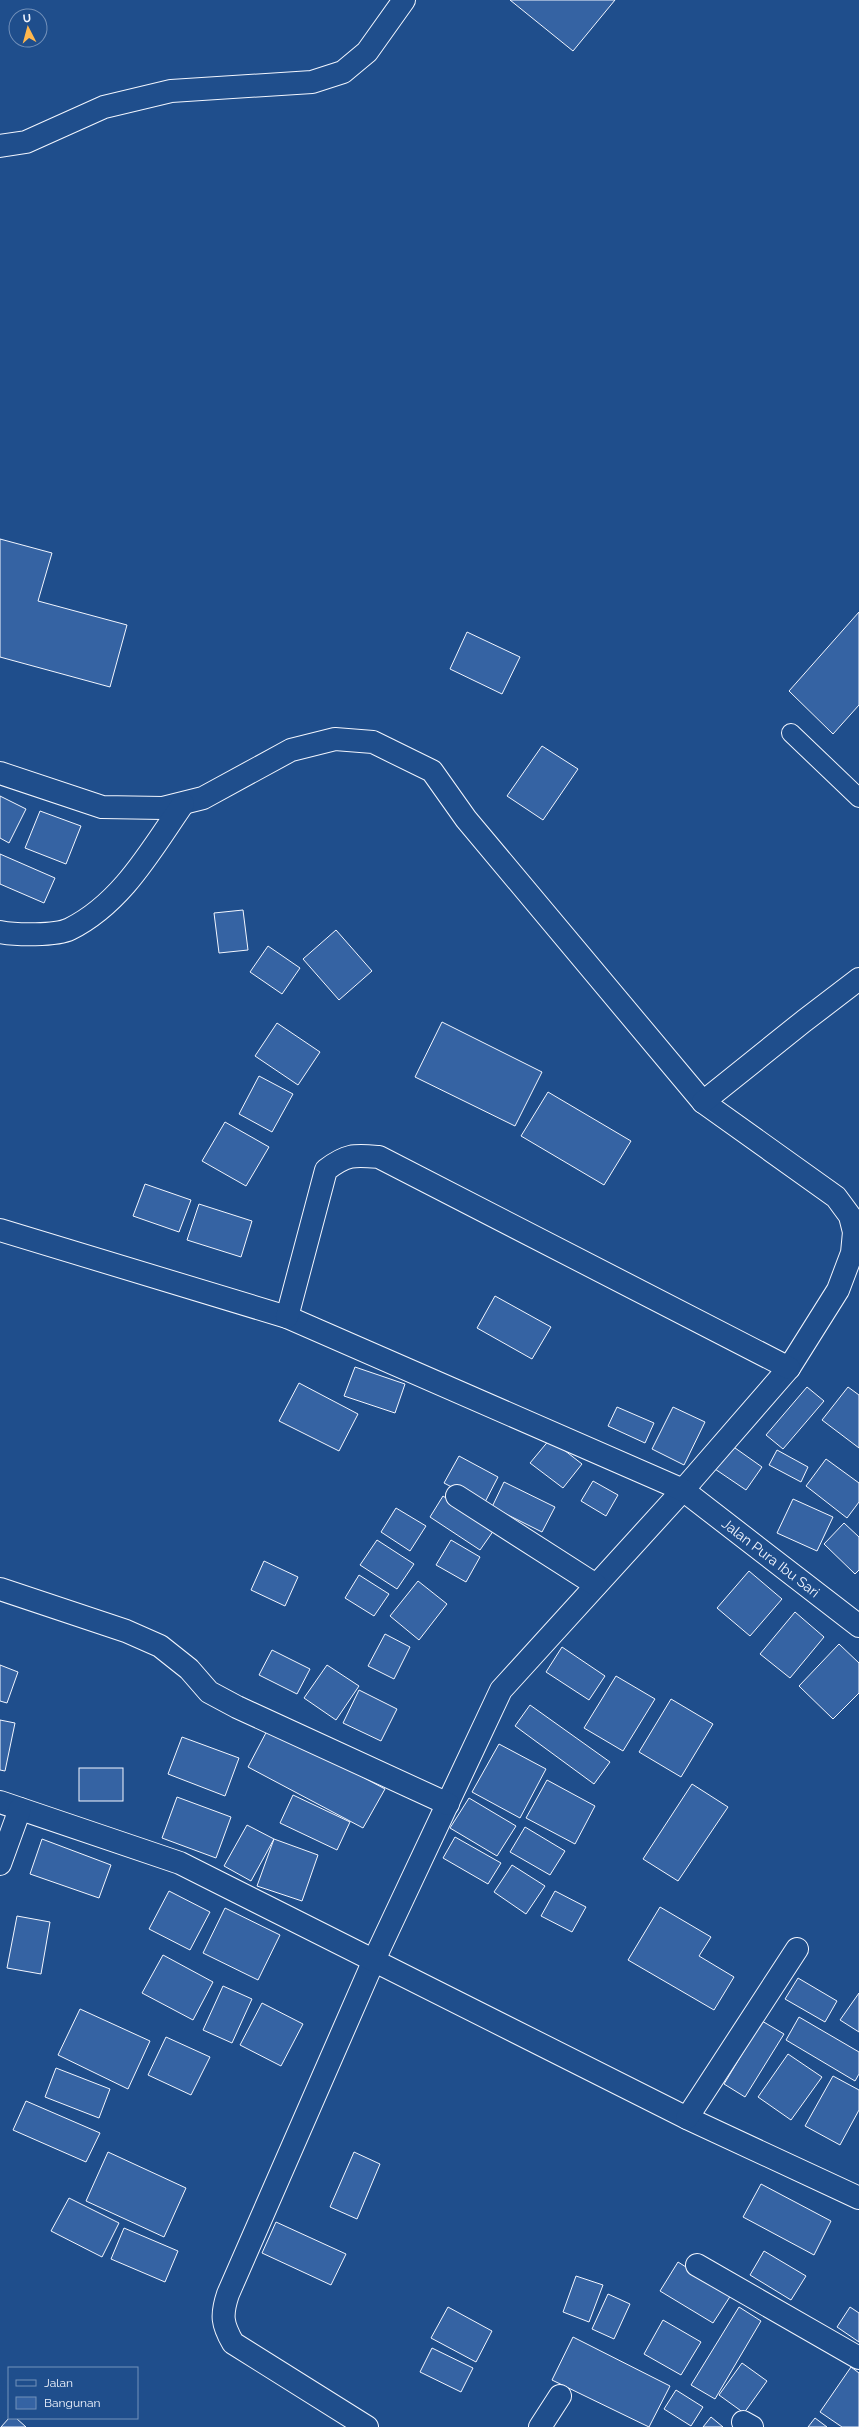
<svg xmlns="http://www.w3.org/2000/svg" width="859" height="2427" font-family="Raleway,sans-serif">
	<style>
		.building { fill: #3563a3; stroke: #f2f6ff }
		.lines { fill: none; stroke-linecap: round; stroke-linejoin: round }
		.lane-casing { stroke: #f2f6ff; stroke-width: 20 }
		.street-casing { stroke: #f2f6ff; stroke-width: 24 }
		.lane { stroke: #1f4e8c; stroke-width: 18 }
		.street { stroke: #1f4e8c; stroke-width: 22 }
		.labels { text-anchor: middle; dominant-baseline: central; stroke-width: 3; stroke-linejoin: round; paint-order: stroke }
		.street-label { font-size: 14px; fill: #f2f6ff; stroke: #1f4e8c }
	</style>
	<rect width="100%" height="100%" fill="#1f4e8c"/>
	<g class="building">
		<path d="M510 0H615L573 51Z"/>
		<path d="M0 539 52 553 38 601 127 625 110 687 0 657Z"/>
		<path d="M859 612V705L833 734 789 691Z"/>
		<path d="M467 632 520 657 502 694 450 669Z"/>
		<path d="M542 746 578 769 543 820 507 796Z"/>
		<path d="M0 796 26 809 9 843 0 838Z"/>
		<path d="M40 811 81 826 66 864 25 848Z"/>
		<path d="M0 854 55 878 44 903 0 884Z"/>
		<path d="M243 910 248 950 219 953 214 913Z"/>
		<path d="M336 930 372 971 339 1000 303 959Z"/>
		<path d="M268 946 300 968 282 994 250 972Z"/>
		<path d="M442 1022 542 1072 515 1126 415 1077Z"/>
		<path d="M277 1023 320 1052 298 1085 255 1056Z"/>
		<path d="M259 1076 293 1094 272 1132 239 1114Z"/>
		<path d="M548 1092 631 1141 604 1185 521 1136Z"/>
		<path d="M225 1122 269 1147 246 1186 202 1161Z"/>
		<path d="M145 1184 191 1200 179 1232 133 1216Z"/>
		<path d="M199 1204 252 1221 241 1257 187 1240Z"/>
		<path d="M495 1296 551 1327 532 1359 477 1328Z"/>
		<path d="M355 1367 405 1384 395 1413 344 1396Z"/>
		<path d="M299 1383 358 1414 339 1451 279 1421Z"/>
		<path d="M807 1387 824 1401 783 1449 766 1435Z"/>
		<path d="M848 1387 859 1395V1448L822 1420Z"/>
		<path d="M617 1407 654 1423 645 1443 608 1426Z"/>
		<path d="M673 1407 705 1422 684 1465 652 1449Z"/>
		<path d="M550 1439 582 1464 563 1488 530 1463Z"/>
		<path d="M728 1443 762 1467 746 1490 712 1467Z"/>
		<path d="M777 1450 808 1467 801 1482 769 1465Z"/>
		<path d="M459 1456 498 1477 484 1504 444 1483Z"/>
		<path d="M826 1459 859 1483V1502L847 1518 806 1486Z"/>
		<path d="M593 1481 618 1495 606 1516 581 1501Z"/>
		<path d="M504 1482 555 1507 542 1532 492 1507Z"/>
		<path d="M443 1496 494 1530 480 1550 430 1517Z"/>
		<path d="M793 1499 833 1517 817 1551 777 1533Z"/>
		<path d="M396 1508 426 1526 410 1551 381 1532Z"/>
		<path d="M844 1523 859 1537V1570L855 1574 824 1544Z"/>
		<path d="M377 1540 414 1564 397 1589 360 1565Z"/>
		<path d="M451 1540 480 1557 466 1582 436 1565Z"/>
		<path d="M264 1561 298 1577 285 1606 251 1590Z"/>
		<path d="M749 1571 782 1599 750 1636 717 1608Z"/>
		<path d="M359 1575 389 1594 374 1616 345 1598Z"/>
		<path d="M418 1581 447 1604 419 1640 390 1616Z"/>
		<path d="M795 1612 824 1637 790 1678 760 1654Z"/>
		<path d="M385 1634 410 1647 394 1679 368 1666Z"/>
		<path d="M839 1644 859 1663V1693L833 1719 799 1686Z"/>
		<path d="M562 1647 605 1676 589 1700 546 1672Z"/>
		<path d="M272 1650 310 1669 297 1694 259 1675Z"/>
		<path d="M0 1665 18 1672 7 1703 0 1701Z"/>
		<path d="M327 1665 359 1686 336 1720 304 1698Z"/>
		<path d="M616 1676 655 1699 623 1751 584 1728Z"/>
		<path d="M359 1690 397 1709 381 1741 343 1723Z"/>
		<path d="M671 1699 713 1724 681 1777 639 1752Z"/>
		<path d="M530 1705 610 1762 594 1784 515 1726Z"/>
		<path d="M0 1720 15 1723 5 1771 0 1770Z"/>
		<path d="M269 1727 385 1789 363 1828 248 1767Z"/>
		<path d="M182 1737 239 1758 225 1796 168 1774Z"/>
		<path d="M499 1744 546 1769 520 1818 472 1792Z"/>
		<rect x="79" y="1768" width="44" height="33"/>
		<path d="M547 1780 595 1806 575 1844 526 1818Z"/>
		<path d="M692 1784 728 1807 678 1881 643 1859Z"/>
		<path d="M293 1795 350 1822 337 1850 280 1823Z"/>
		<path d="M177 1797 231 1817 216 1858 162 1838Z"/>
		<path d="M469 1798 516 1826 497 1856 450 1828Z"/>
		<path d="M247 1825 274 1839 251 1881 224 1866Z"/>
		<path d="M525 1827 565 1851 550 1875 510 1852Z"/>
		<path d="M455 1837 501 1863 488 1884 443 1858Z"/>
		<path d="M42 1839 111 1865 99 1898 30 1874Z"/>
		<path d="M274 1839 318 1855 302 1901 257 1886Z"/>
		<path d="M512 1865 545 1886 526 1914 494 1892Z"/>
		<path d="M169 1891 210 1912 190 1950 149 1929Z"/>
		<path d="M555 1891 586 1907 572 1932 541 1916Z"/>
		<path d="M660 1907 711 1937 699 1956 734 1977 714 2010 628 1960Z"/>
		<path d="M225 1908 280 1935 258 1980 203 1953Z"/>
		<path d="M17 1916 50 1922 41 1974 7 1968Z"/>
		<path d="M163 1955 213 1982 193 2020 142 1993Z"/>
		<path d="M798 1978 837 2001 825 2022 785 1999Z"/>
		<path d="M223 1986 252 1999 232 2043 203 2030Z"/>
		<path d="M859 1993V2032L840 2020Z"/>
		<path d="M262 2003 303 2024 281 2066 240 2045Z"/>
		<path d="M80 2009 150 2041 128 2089 58 2055Z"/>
		<path d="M799 2017 859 2052V2074L855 2081 786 2040Z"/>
		<path d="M762 2021 784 2034 745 2097 724 2084Z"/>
		<path d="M166 2037 210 2057 191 2095 148 2075Z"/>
		<path d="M788 2054 822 2077 791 2120 758 2097Z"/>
		<path d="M56 2068 110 2089 99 2118 45 2097Z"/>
		<path d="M833 2076 859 2090V2110L840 2145 805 2126Z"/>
		<path d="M26 2101 100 2133 86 2162 13 2130Z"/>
		<path d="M108 2152 186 2188 164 2237 86 2201Z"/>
		<path d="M354 2152 380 2164 357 2219 330 2207Z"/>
		<path d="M761 2184 831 2221 814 2255 743 2217Z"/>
		<path d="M69 2198 119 2223 102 2257 51 2231Z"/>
		<path d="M276 2222 346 2254 331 2285 262 2253Z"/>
		<path d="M124 2228 178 2251 165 2282 111 2259Z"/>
		<path d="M764 2251 806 2276 791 2300 750 2275Z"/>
		<path d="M678 2262 731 2295 713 2323 660 2291Z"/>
		<path d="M576 2276 603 2285 589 2322 563 2312Z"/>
		<path d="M608 2294 630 2304 614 2339 592 2329Z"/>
		<path d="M448 2307 492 2331 476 2362 431 2338Z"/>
		<path d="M739 2307 761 2321 715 2399 691 2385Z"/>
		<path d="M850 2307 859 2313V2342L837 2327Z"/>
		<path d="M663 2320 701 2342 681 2375 644 2354Z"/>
		<path d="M573 2337 670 2386 649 2427 552 2380Z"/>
		<path d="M432 2348 473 2368 461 2392 420 2372Z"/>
		<path d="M742 2363 767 2381 744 2413 719 2395Z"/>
		<path d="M851 2367 859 2373V2427H842L820 2412Z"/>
		<path d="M676 2390 703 2407 691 2426 664 2409Z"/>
		<path d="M711 2417 723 2427H703Z"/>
		<path d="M9 2418H16L26 2427H1Z"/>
		<path d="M815 2418 827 2427H808Z"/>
	</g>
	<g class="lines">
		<g class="lane-casing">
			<path id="lane" d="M791 733 859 798"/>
		</g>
		<g class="street-casing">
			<g id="street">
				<path d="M0 146 26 142 104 107 171 91 312 82 343 72 367 52 404 0"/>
				<path d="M0 773 102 807 163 808 203 798 291 750 335 739 373 742 432 771 466 819 703 1102 836 1197 850 1216 854 1232 852 1253 838 1290 789 1368 683 1490 501 1690 374 1960 228 2294C221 2315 222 2324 233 2343L367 2427"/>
				<path d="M0 932C15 935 56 936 70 929 122 903 151 850 183 804"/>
				<path d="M703 1102 804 1021 859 979"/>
				<path id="s1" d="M0 1230 287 1317 683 1490 859 1626"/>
				<path d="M287 1317 326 1170C347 1154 354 1155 379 1157L789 1368"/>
				<path d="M457 1496 596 1585"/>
				<path d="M0 1589 126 1631 160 1646 189 1669 209 1692 237 1707 448 1804"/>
				<path d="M0 1802 180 1863 687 2118 859 2198"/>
				<path d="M0 1864 20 1809"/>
				<path d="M687 2118 797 1949"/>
				<path d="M697 2265 859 2358"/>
				<path d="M743 2422 752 2427"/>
				<path d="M540 2427 560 2396"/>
			</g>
		</g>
		<use href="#lane" class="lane"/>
		<use href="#street" class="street"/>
	</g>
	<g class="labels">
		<g class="street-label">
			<text stroke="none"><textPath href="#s1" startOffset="843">Jalan Pura Ibu Sari</textPath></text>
		</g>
	</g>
	<rect x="8" y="2367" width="130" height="52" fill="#1f4e8c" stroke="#7391ba"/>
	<rect x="16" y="2380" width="20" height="6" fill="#1f4e8c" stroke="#7391ba"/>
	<text x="44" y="2387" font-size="12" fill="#f2f6ff">Jalan</text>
	<rect x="16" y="2397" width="20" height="12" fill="#3563a3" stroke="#7391ba"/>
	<text x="44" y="2407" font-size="12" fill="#f2f6ff">Bangunan</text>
	<g transform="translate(28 28) rotate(354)"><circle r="19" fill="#1f4e8c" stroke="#7391ba"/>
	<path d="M0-3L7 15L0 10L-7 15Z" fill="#ffb74d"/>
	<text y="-6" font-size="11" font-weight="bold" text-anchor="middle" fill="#f2f6ff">U</text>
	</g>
</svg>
